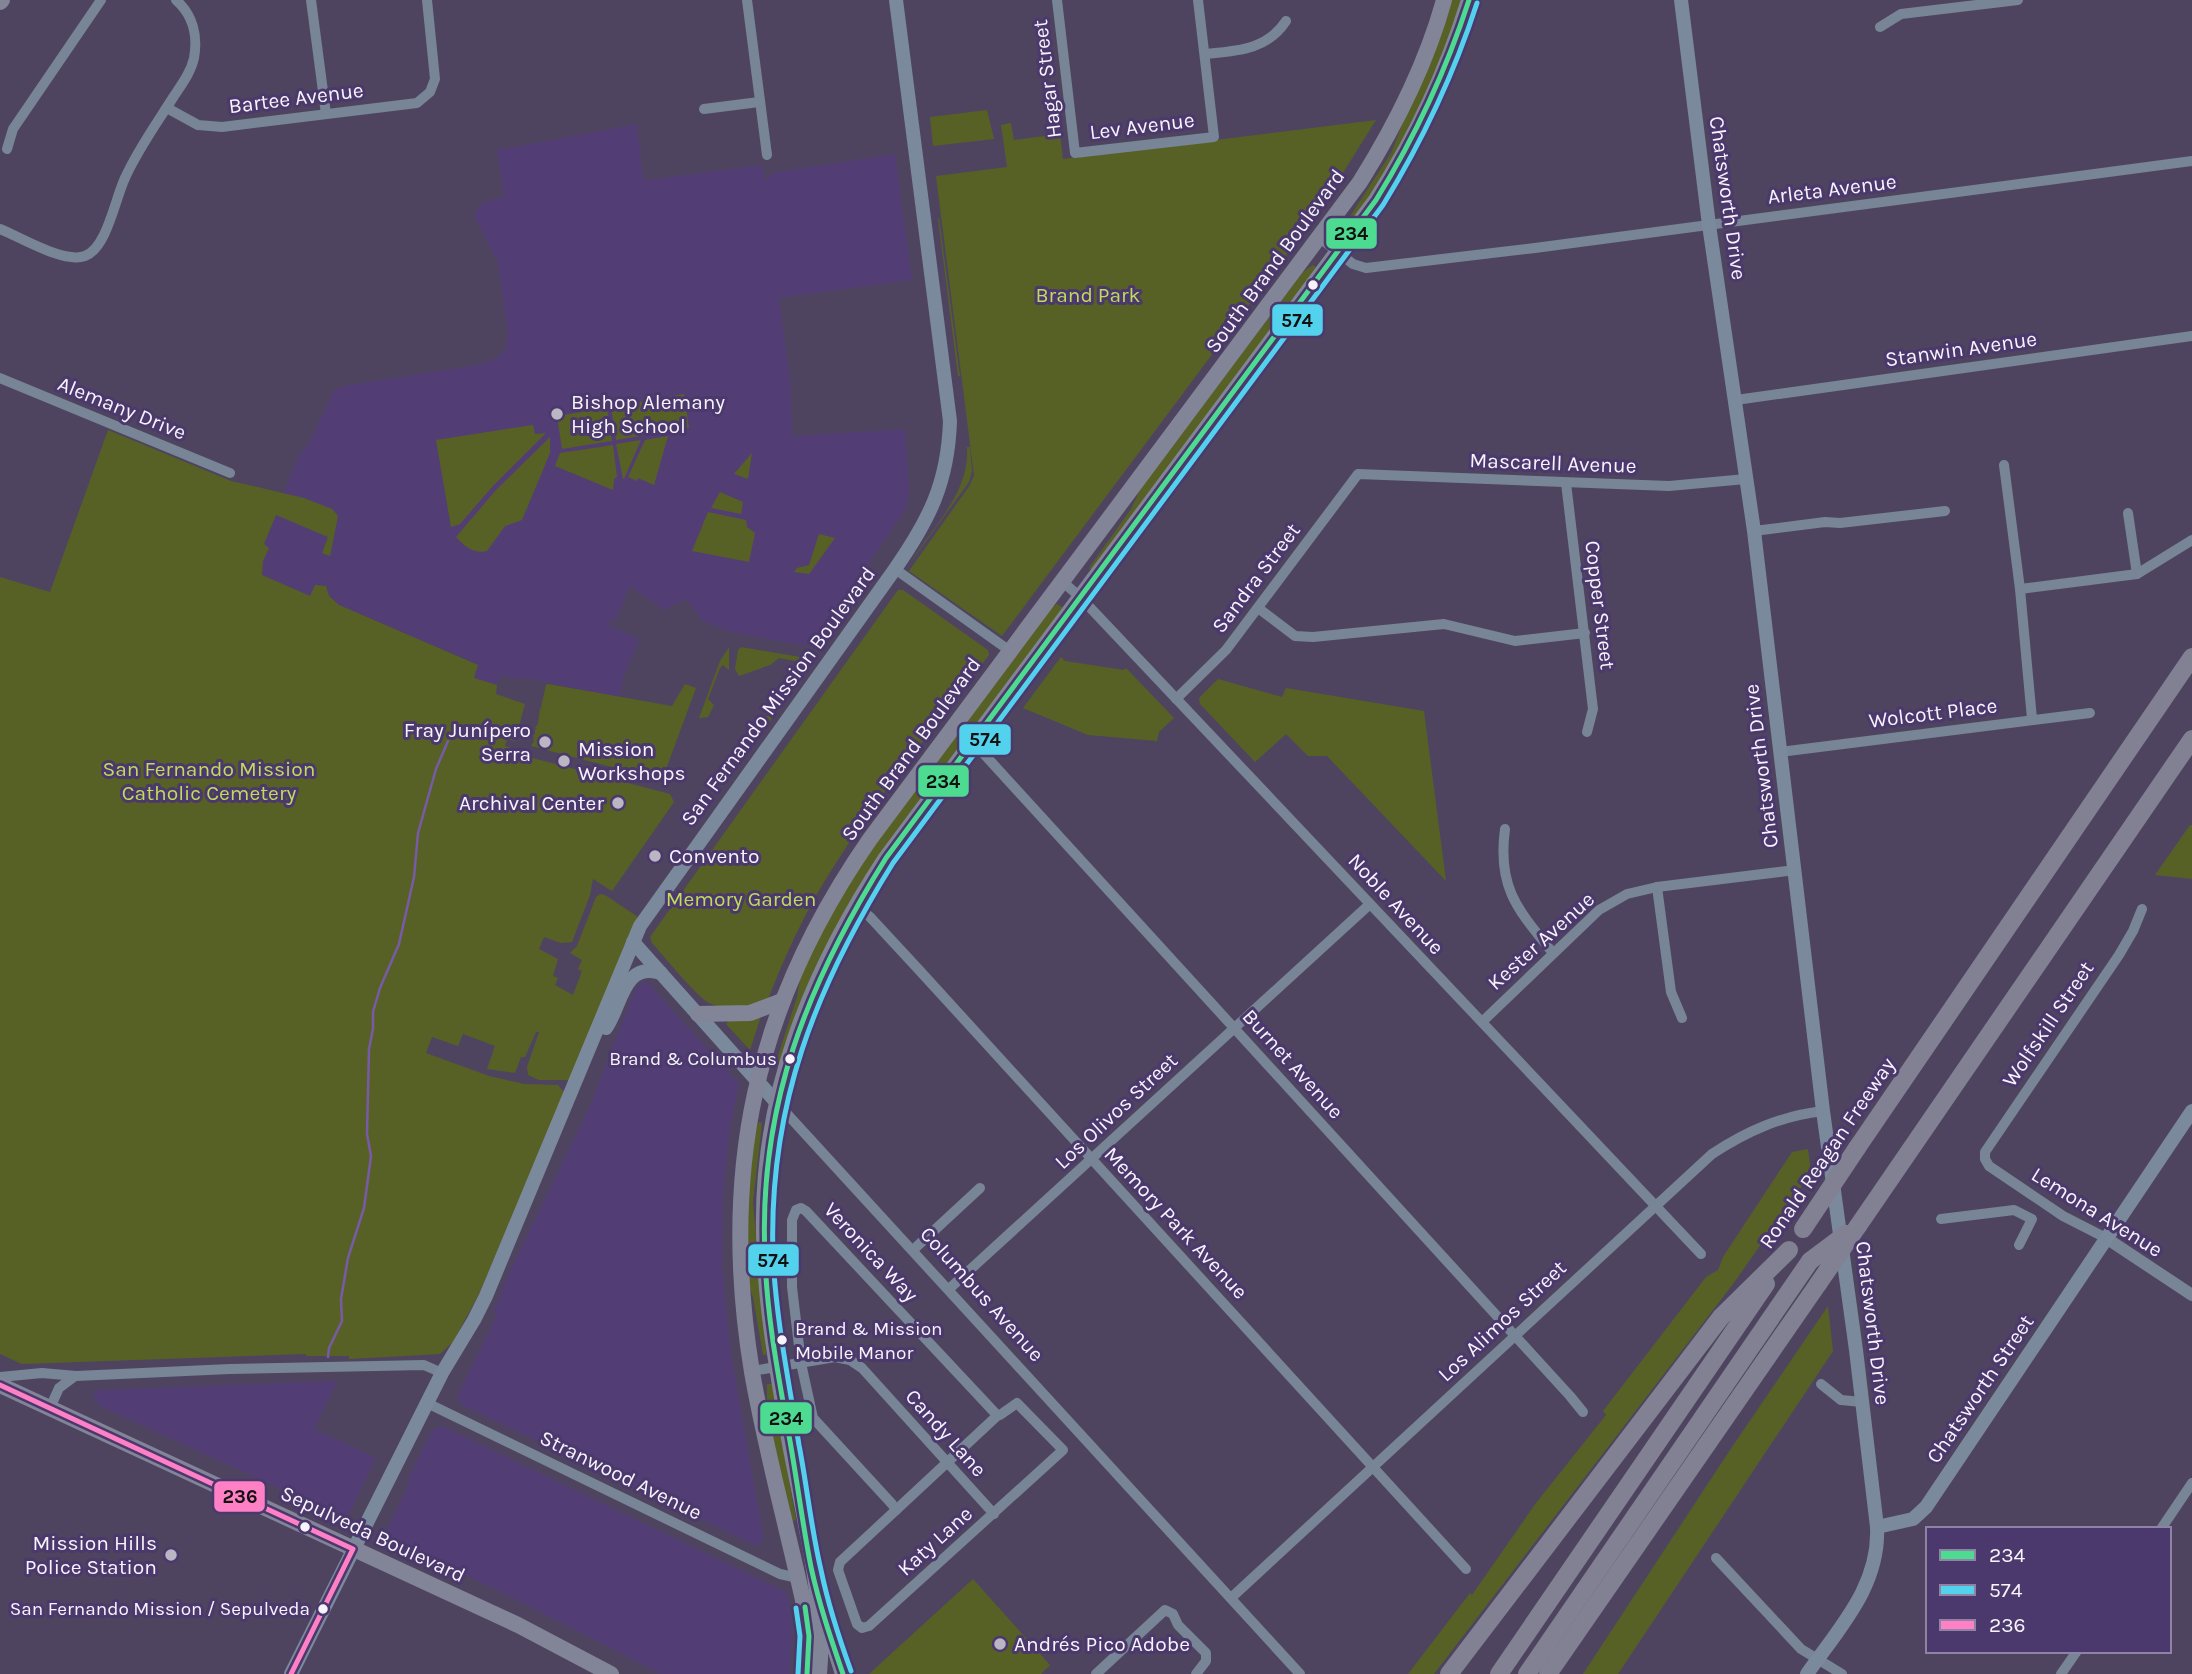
<svg xmlns="http://www.w3.org/2000/svg" width="2192" height="1674" font-family="Karla,sans-serif">
	<style>
		.built { fill: #523e75 }
		.green { fill: #586125 }
		.lines { fill: none; stroke-linecap: round; stroke-linejoin: round }
		.stream { stroke: #775ba6; stroke-width: 2.5 }
		.minor { stroke: #778596; stroke-width: 10 }
		.tertiary { stroke: #778596; stroke-width: 12 }
		.secondary { stroke: #7b899c; stroke-width: 14 }
		.primary { stroke: #818597; stroke-width: 16 }
		.motorway { stroke: #818193; stroke-width: 18 }
		.motorway-bridge { stroke: #818193; stroke-width: 18 }
		.bus-1-casing { stroke: #4b386c; stroke-width: 10 }
		.bus-2-casing { stroke: #4b386c; stroke-width: 10 }
		.bus-3-casing { stroke: #4b386c; stroke-width: 10 }
		.bus-1 { stroke: #4ddb92; stroke-width: 5 }
		.bus-2 { stroke: #53d2ee; stroke-width: 5 }
		.bus-3 { stroke: #ff80c5; stroke-width: 5 }
		.bus-dot { fill: #f6f4fa; stroke: #4b386c; stroke-width: 2.5 }
		.poi-dot { fill: #bbb6c4; stroke: #4b386c; stroke-width: 2.5 }
		.labels { text-anchor: middle; dominant-baseline: central; stroke-width: 6; stroke-linejoin: round; paint-order: stroke }
		.bus-label { font-size: 19px; fill: #f6f4fa; stroke: #4b386c; text-anchor: end }
		.street-label { font-size: 21px; fill: #f6f4fa; stroke: #4b386c }
		.park-label { font-size: 21px; fill: #c1db5c; stroke: #4b386c }
		.poi-label { font-size: 21px; fill: #f6f4fa; stroke: #4b386c; text-anchor: start }
		.line-badge { stroke: #4b386c; stroke-width: 2.5 }
		.pale-badge-label { font-size: 19px; text-anchor: middle; font-weight: bold; fill: #111 }
	</style>
	<rect width="100%" height="100%" fill="#4e4460"/>
	<g class="built">
		<path d="M637 124 643 177 647 180 762 165 765 182 772 173 895 154 912 280 779 298 790 380 793 436 905 429 909 494 907 507 823 630 811 634 806 646 727 631 702 620 686 599 664 610 630 586 615 622 610 620 608 625 639 639 623 678 620 698 521 677 520 680 500 675 497 685 474 678 478 664 339 605 327 593 310 596 262 575 264 544 297 459 310 441 334 391 344 386 483 364 497 358 505 350 508 334 498 263 475 217 477 209 483 203 504 197 497 150Z"/>
		<path d="M647 982 739 1084 730 1127 723 1194 722 1266 731 1354 763 1535V1540L757 1546 464 1406 458 1400V1394L497 1315 493 1311 501 1295 502 1288 589 1108 636 988 641 983Z"/>
		<path d="M337 1381 314 1429 376 1458 349 1514 341 1517 100 1406 92 1396 98 1390Z"/>
		<path d="M442 1426 784 1591 788 1598 792 1629 789 1674H661L505 1594 389 1539 387 1529 409 1484 407 1482 432 1430Z"/>
	</g>
	<g class="green">
		<path d="M1451 0H1460L1459 16 1409 135 1348 229 1344 226 1347 221 1391 153Z"/>
		<path d="M987 110 994 139 933 146 930 117Z"/>
		<path d="M1376 120 1319 211 1002 636 909 571 970 485 974 475 936 176 1007 167 1001 125 1011 123 1014 140 1060 134 1063 159Z"/>
		<path d="M939 218 960 376H958L938 219Z"/>
		<path d="M1313 265 1318 269 1092 570 1089 568 1131 509 1141 488 1303 272Z"/>
		<path d="M684 394 689 428 616 440 611 407Z"/>
		<path d="M607 408 612 441 562 449 557 416Z"/>
		<path d="M533 425 535 434 546 433 493 486 460 524 451 527 436 440Z"/>
		<path d="M108 430 231 481 304 498 332 509 338 516 330 556 322 553 328 537 276 515 264 544 269 548 263 561 262 575 310 596 315 585 326 586 329 596 339 605 478 665 474 678 497 685 496 694 525 704 515 741 507 739 505 746 514 749 513 753 670 794 674 802 612 891 593 879 590 895 572 942 561 943 544 937 539 949 558 959 553 976 558 978 555 985 573 995 582 971 578 969 582 960 570 953 577 946 596 897 600 894 605 895 638 917 569 1080H539L528 1075 527 1067 539 1032H536L525 1057H521L515 1073 487 1069 495 1046 463 1034 458 1046 432 1037 426 1053 489 1076 524 1084 558 1085 564 1092 481 1290 453 1342 440 1354 349 1359V1356H306V1354L22 1364 0 1354V577L50 592Z"/>
		<path d="M668 436 654 485 638 478 637 481 628 477 645 440Z"/>
		<path d="M550 437V453L522 520 505 526 487 551C474 554 465 547 456 537L496 490Z"/>
		<path d="M641 440 624 479H623L616 444Z"/>
		<path d="M613 445 617 477 614 479 613 490 555 466 560 453Z"/>
		<path d="M967 447H970L972 471 969 482 911 562C933 526 970 493 967 447Z"/>
		<path d="M752 453 748 479 734 474Z"/>
		<path d="M720 492 743 502 741 514 711 508Z"/>
		<path d="M708 512 746 520 747 527 755 533 749 562 692 551Z"/>
		<path d="M819 534 835 538 809 574 794 572 797 568 809 565Z"/>
		<path d="M898 590H903L988 650 989 655C935 727 876 798 829 874 804 914 785 956 768 999 751 1006 727 1012 709 1003 697 997 663 955 652 943L650 937Z"/>
		<path d="M1057 604 1065 609 881 855 781 1061 779 1066 775 1065 797 997 801 973 819 934 868 853 1052 607Z"/>
		<path d="M729 647V670L723 665 720 668 708 699 714 705 708 717 699 718 720 661Z"/>
		<path d="M741 647 806 658 805 663 807 667 769 722 761 716H769L794 677H796L797 672 795 671 801 662 779 658 770 665 739 676 735 669 738 650Z"/>
		<path d="M1061 657 1065 661 1124 670 1126 668 1174 718 1159 732 1157 741 1088 735 1023 708Z"/>
		<path d="M1218 679 1282 697 1286 688 1424 711 1446 881 1327 756H1308L1286 734 1255 762 1200 704 1199 698Z"/>
		<path d="M548 684 672 706 685 684 696 688 662 780 531 746 534 741 533 735H535V729H537L535 728 538 724 540 708H542L541 707 546 685Z"/>
		<path d="M751 730 759 735 733 772 726 766 732 767 742 750 754 737Z"/>
		<path d="M2190 825H2192V879L2155 875Z"/>
		<path d="M761 1016 750 1050 726 1024 729 1020Z"/>
		<path d="M759 1122 762 1123 753 1202 766 1351V1355H763L753 1297 748 1283 746 1218 755 1130Z"/>
		<path d="M1808 1149 1811 1173 1733 1284 1434 1674H1408L1470 1593 1472 1595 1536 1503 1606 1415 1603 1411 1706 1277 1718 1270 1723 1257 1792 1152Z"/>
		<path d="M1828 1306 1833 1351 1618 1674H1583L1728 1453Z"/>
		<path d="M767 1384H772L796 1520 792 1521 767 1417Z"/>
		<path d="M973 1579 1050 1665 1041 1674H869Z"/>
	</g>
	<g class="lines">
		<path class="stream" d="M328 1357 329 1348 342 1321 341 1299 348 1258 364 1208 371 1156 367 1134 369 1049 373 1029V1012L380 988 399 944 414 877 418 833 436 769 448 741"/>
		<g class="minor">
			<path d="M311 0 326 114"/>
			<path d="M747 0 767 155"/>
			<path d="M1057 0 1075 153 1214 137 1198 0"/>
			<path d="M1880 27 1901 14 2018 0"/>
			<path d="M1205 54C1237 51 1267 50 1286 21"/>
			<path d="M167 108 198 125 222 127 417 103 430 92 435 79 427 0"/>
			<path d="M704 109 759 102"/>
			<path d="M7 149 13 129 101 0"/>
			<path d="M0 229C20 237 64 264 85 256 107 248 115 199 125 178 138 149 157 123 174 96 182 84 191 72 194 58 198 36 193 15 176 0"/>
			<path d="M1320 238 1353 264 1366 268 1535 248 2192 161"/>
			<path d="M0 378 230 473"/>
			<path d="M1736 400 2192 336"/>
			<path d="M2004 465 2020 589 2032 719"/>
			<path d="M1566 483 1593 709 1587 732"/>
			<path d="M2128 513 2137 574"/>
			<path d="M1754 531 1825 522 1840 523 1945 511"/>
			<path d="M895 569 1010 651"/>
			<path d="M1062 581 1081 598 1701 1254"/>
			<path d="M2020 589 2137 574 2192 540"/>
			<path d="M1258 608 1295 636 1313 637 1444 624 1515 641 1585 633"/>
			<path d="M1176 699 1226 650 1358 474 1669 486 1746 479"/>
			<path d="M973 742 1570 1396 1583 1412"/>
			<path d="M1780 752 2090 713"/>
			<path d="M1505 829C1497 888 1518 910 1553 953"/>
			<path d="M1657 887 1671 992 1682 1018"/>
			<path d="M855 905 870 917 920 971 1466 1569"/>
			<path d="M1482 1022 1599 910 1627 894 1657 887 1795 870"/>
			<path d="M777 1103 1300 1674"/>
			<path d="M801 1208 806 1211 996 1414 1000 1415 1017 1403 1063 1450 869 1626 862 1628 857 1624 838 1570 840 1562 896 1510 892 1504 813 1418 801 1363 792 1287V1220L796 1210Z"/>
			<path d="M1941 1219 2014 1210 2032 1219 2019 1245"/>
			<path d="M2106 1238 2063 1216 1989 1166 1985 1159V1152L2119 955 2133 931 2142 909"/>
			<path d="M913 1250 980 1188"/>
			<path d="M949 1289 1370 904"/>
			<path d="M752 1371 835 1357 850 1360 862 1368 994 1514"/>
			<path d="M0 1377 42 1373 76 1376 230 1369 424 1365 442 1373"/>
			<path d="M1821 1384 1841 1400 1862 1402"/>
			<path d="M427 1403 780 1574 798 1578"/>
			<path d="M50 1408 59 1388 75 1376"/>
			<path d="M896 1510 998 1415"/>
			<path d="M2161 1529 2192 1483"/>
			<path d="M1716 1558 1801 1649 1842 1674"/>
			<path d="M1231 1598 1712 1154C1747 1131 1781 1116 1823 1111"/>
			<path d="M1096 1674 1165 1610 1173 1614 1178 1625 1206 1653V1661L1196 1674"/>
			<path d="M2061 1674 2077 1651"/>
		</g>
		<path class="tertiary" d="M2106 1238 2192 1295"/>
		<g class="secondary">
			<path d="M1681 0 1709 225 1754 531 1823 1111 1856 1350 1877 1527C1880 1586 1839 1628 1807 1674"/>
			<path d="M633 942 777 1103"/>
			<path d="M606 1028C622 1005 623 961 661 973"/>
			<path d="M1877 1527 1913 1519 1926 1507 2192 1111"/>
			<path d="M291 1674 442 1373 474 1320 486 1296 640 926 895 569C929 520 948 483 950 421L896 0"/>
		</g>
		<g class="primary">
			<path d="M0 2 2 0"/>
			<path d="M698 1014 750 1013 782 1001"/>
			<path d="M0 1385 518 1625 611 1674"/>
			<path d="M826 1620 843 1674"/>
			<path d="M807 1674 809 1636 806 1614C789 1534 766 1453 752 1372 719 1172 754 1006 870 839L1360 182C1395 126 1426 65 1444 0"/>
			<path d="M819 1674C826 1599 804 1518 790 1444 778 1374 765 1305 764 1234 761 1095 811 972 886 858L1376 200C1416 137 1447 72 1469 0"/>
		</g>
		<g class="motorway">
			<path d="M1857 1148 2192 657"/>
			<path d="M1858 1226 2192 739"/>
			<path d="M1449 1674 1721 1317 1789 1250"/>
			<path d="M1499 1674 1766 1284"/>
			<path d="M1527 1674 1810 1261"/>
			<path d="M1548 1674 1818 1284"/>
		</g>
		<g class="motorway-bridge">
			<path d="M1803 1229 1857 1148"/>
			<path d="M1810 1261 1846 1234"/>
			<path d="M1818 1284 1858 1226"/>
		</g>
		<g class="bus-1-casing">
			<g id="bus-1">
				<path d="M805 1607 809 1636 807 1674"/>
				<path d="M843 1674C831 1639 819 1604 811 1567 803 1527 798 1487 791 1447 780 1384 767 1321 765 1257 758 1106 807 984 886 858L1376 200C1415 137 1446 71 1469 0"/>
			</g>
		</g>
		<g class="bus-2-casing">
			<g id="bus-2">
				<path d="M796 1608 800 1636 798 1674"/>
				<path d="M851 1671C839 1638 828 1604 821 1570 811 1528 807 1486 799 1445 789 1382 776 1320 773 1256 768 1106 815 988 893 863L1383 205C1423 140 1454 74 1477 3"/>
			</g>
		</g>
		<g class="bus-3-casing">
			<path id="bus-3" d="M0 1385 353 1549 291 1674"/>
		</g>
		<use href="#bus-1" class="bus-1"/>
		<use href="#bus-2" class="bus-2"/>
		<use href="#bus-3" class="bus-3"/>
	</g>
	<g class="bus-dot">
		<circle cx="1313" cy="285" r="6"/>
		<circle cx="790" cy="1059" r="6"/>
		<circle cx="782" cy="1340" r="6"/>
		<circle cx="305" cy="1527" r="6"/>
		<circle cx="323" cy="1609" r="6"/>
	</g>
	<g class="poi-dot">
		<circle cx="557" cy="414" r="7"/>
		<circle cx="545" cy="742" r="7"/>
		<circle cx="564" cy="761" r="7"/>
		<circle cx="618" cy="803" r="7"/>
		<circle cx="655" cy="856" r="7"/>
		<circle cx="171" cy="1555" r="7"/>
		<circle cx="1000" cy="1644" r="7"/>
	</g>
	<g class="labels">
		<g class="bus-label">
			<text x="777" y="1059">Brand &amp; Columbus</text>
			<text x="795" y="1329" text-anchor="start">Brand &amp; Mission<tspan x="795" dy="24">Mobile Manor</tspan></text>
			<text x="310" y="1609">San Fernando Mission / Sepulveda</text>
		</g>
		<g class="street-label">
			<text transform="translate(1047 79) rotate(-97)">Hagar Street</text>
			<text transform="translate(296 98) rotate(-7)">Bartee Avenue</text>
			<text transform="translate(1142 126) rotate(-7)">Lev Avenue</text>
			<text transform="translate(1832 189) rotate(-7)">Arleta Avenue</text>
			<text transform="translate(1728 198) rotate(82)">Chatsworth Drive</text>
			<text transform="translate(1275 261) rotate(-54)">South Brand Boulevard</text>
			<text transform="translate(1961 349) rotate(-8)">Stanwin Avenue</text>
			<text transform="translate(122 408) rotate(22)">Alemany Drive</text>
			<text transform="translate(1553 463) rotate(2)">Mascarell Avenue</text>
			<text transform="translate(1256 578) rotate(-53)">Sandra Street</text>
			<text transform="translate(1600 605) rotate(83)">Copper Street</text>
			<text transform="translate(778 696) rotate(-54)">San Fernando Mission Boulevard</text>
			<text transform="translate(1933 713) rotate(-7)">Wolcott Place</text>
			<text transform="translate(911 749) rotate(-54)">South Brand Boulevard</text>
			<text transform="translate(1761 766) rotate(-97)">Chatsworth Drive</text>
			<text transform="translate(1396 904) rotate(47)">Noble Avenue</text>
			<text transform="translate(1541 941) rotate(-42)">Kester Avenue</text>
			<text transform="translate(2048 1024) rotate(-56)">Wolfskill Street</text>
			<text transform="translate(1293 1064) rotate(48)">Burnet Avenue</text>
			<text transform="translate(1116 1111) rotate(-43)">Los Olivos Street</text>
			<text transform="translate(1827 1153) rotate(-56)">Ronald Reagan Freeway</text>
			<text transform="translate(2097 1212) rotate(32)">Lemona Avenue</text>
			<text transform="translate(1176 1223) rotate(47)">Memory Park Avenue</text>
			<text transform="translate(871 1252) rotate(47)">Veronica Way</text>
			<text transform="translate(982 1294) rotate(48)">Columbus Avenue</text>
			<text transform="translate(1502 1321) rotate(-43)">Los Alimos Street</text>
			<text transform="translate(1873 1323) rotate(83)">Chatsworth Drive</text>
			<text transform="translate(1980 1389) rotate(-56)">Chatsworth Street</text>
			<text transform="translate(946 1433) rotate(48)">Candy Lane</text>
			<text transform="translate(621 1475) rotate(26)">Stranwood Avenue</text>
			<text transform="translate(373 1534) rotate(25)">Sepulveda Boulevard</text>
			<text transform="translate(935 1541) rotate(-42)">Katy Lane</text>
		</g>
		<g class="park-label">
			<text x="1088" y="295">Brand Park</text>
			<text x="209" y="769">San Fernando Mission<tspan x="209" dy="24">Catholic Cemetery</tspan></text>
			<text x="741" y="899">Memory Garden</text>
		</g>
		<g class="poi-label">
			<text x="571" y="402">Bishop Alemany<tspan x="571" dy="24">High School</tspan></text>
			<text x="531" y="730" text-anchor="end">Fray Junípero<tspan x="531" dy="24">Serra</tspan></text>
			<text x="578" y="749">Mission<tspan x="578" dy="24">Workshops</tspan></text>
			<text x="604" y="803" text-anchor="end">Archival Center</text>
			<text x="669" y="856">Convento</text>
			<text x="157" y="1543" text-anchor="end">Mission Hills<tspan x="157" dy="24">Police Station</tspan></text>
			<text x="1014" y="1644">Andrés Pico Adobe</text>
		</g>
	</g>
	<g class="line-badge">
		<rect x="1325" y="217" width="53" height="33" rx="7" fill="#4ddb92"/>
		<rect x="1271" y="303" width="53" height="34" rx="7" fill="#53d2ee"/>
		<rect x="958" y="723" width="54" height="33" rx="7" fill="#53d2ee"/>
		<rect x="917" y="764" width="53" height="34" rx="7" fill="#4ddb92"/>
		<rect x="747" y="1243" width="53" height="34" rx="7" fill="#53d2ee"/>
		<rect x="759" y="1401" width="54" height="34" rx="7" fill="#4ddb92"/>
		<rect x="213" y="1480" width="53" height="33" rx="7" fill="#ff80c5"/>
	</g>
	<g class="pale-badge-label">
		<text x="1351" y="240">234</text>
		<text x="1297" y="327">574</text>
		<text x="985" y="746">574</text>
		<text x="943" y="788">234</text>
		<text x="773" y="1267">574</text>
		<text x="786" y="1425">234</text>
		<text x="240" y="1503">236</text>
	</g>
	<rect x="1926" y="1527" width="245" height="126" fill="#4b386c" stroke="#8f83a5" stroke-width="2"/>
	<rect x="1940" y="1550" width="35" height="10" fill="#4ddb92" stroke="#8f83a5" stroke-width="2"/>
	<text x="1989" y="1562" font-size="21" fill="#f6f4fa">234</text>
	<rect x="1940" y="1585" width="35" height="10" fill="#53d2ee" stroke="#8f83a5" stroke-width="2"/>
	<text x="1989" y="1597" font-size="21" fill="#f6f4fa">574</text>
	<rect x="1940" y="1620" width="35" height="10" fill="#ff80c5" stroke="#8f83a5" stroke-width="2"/>
	<text x="1989" y="1632" font-size="21" fill="#f6f4fa">236</text>
</svg>
